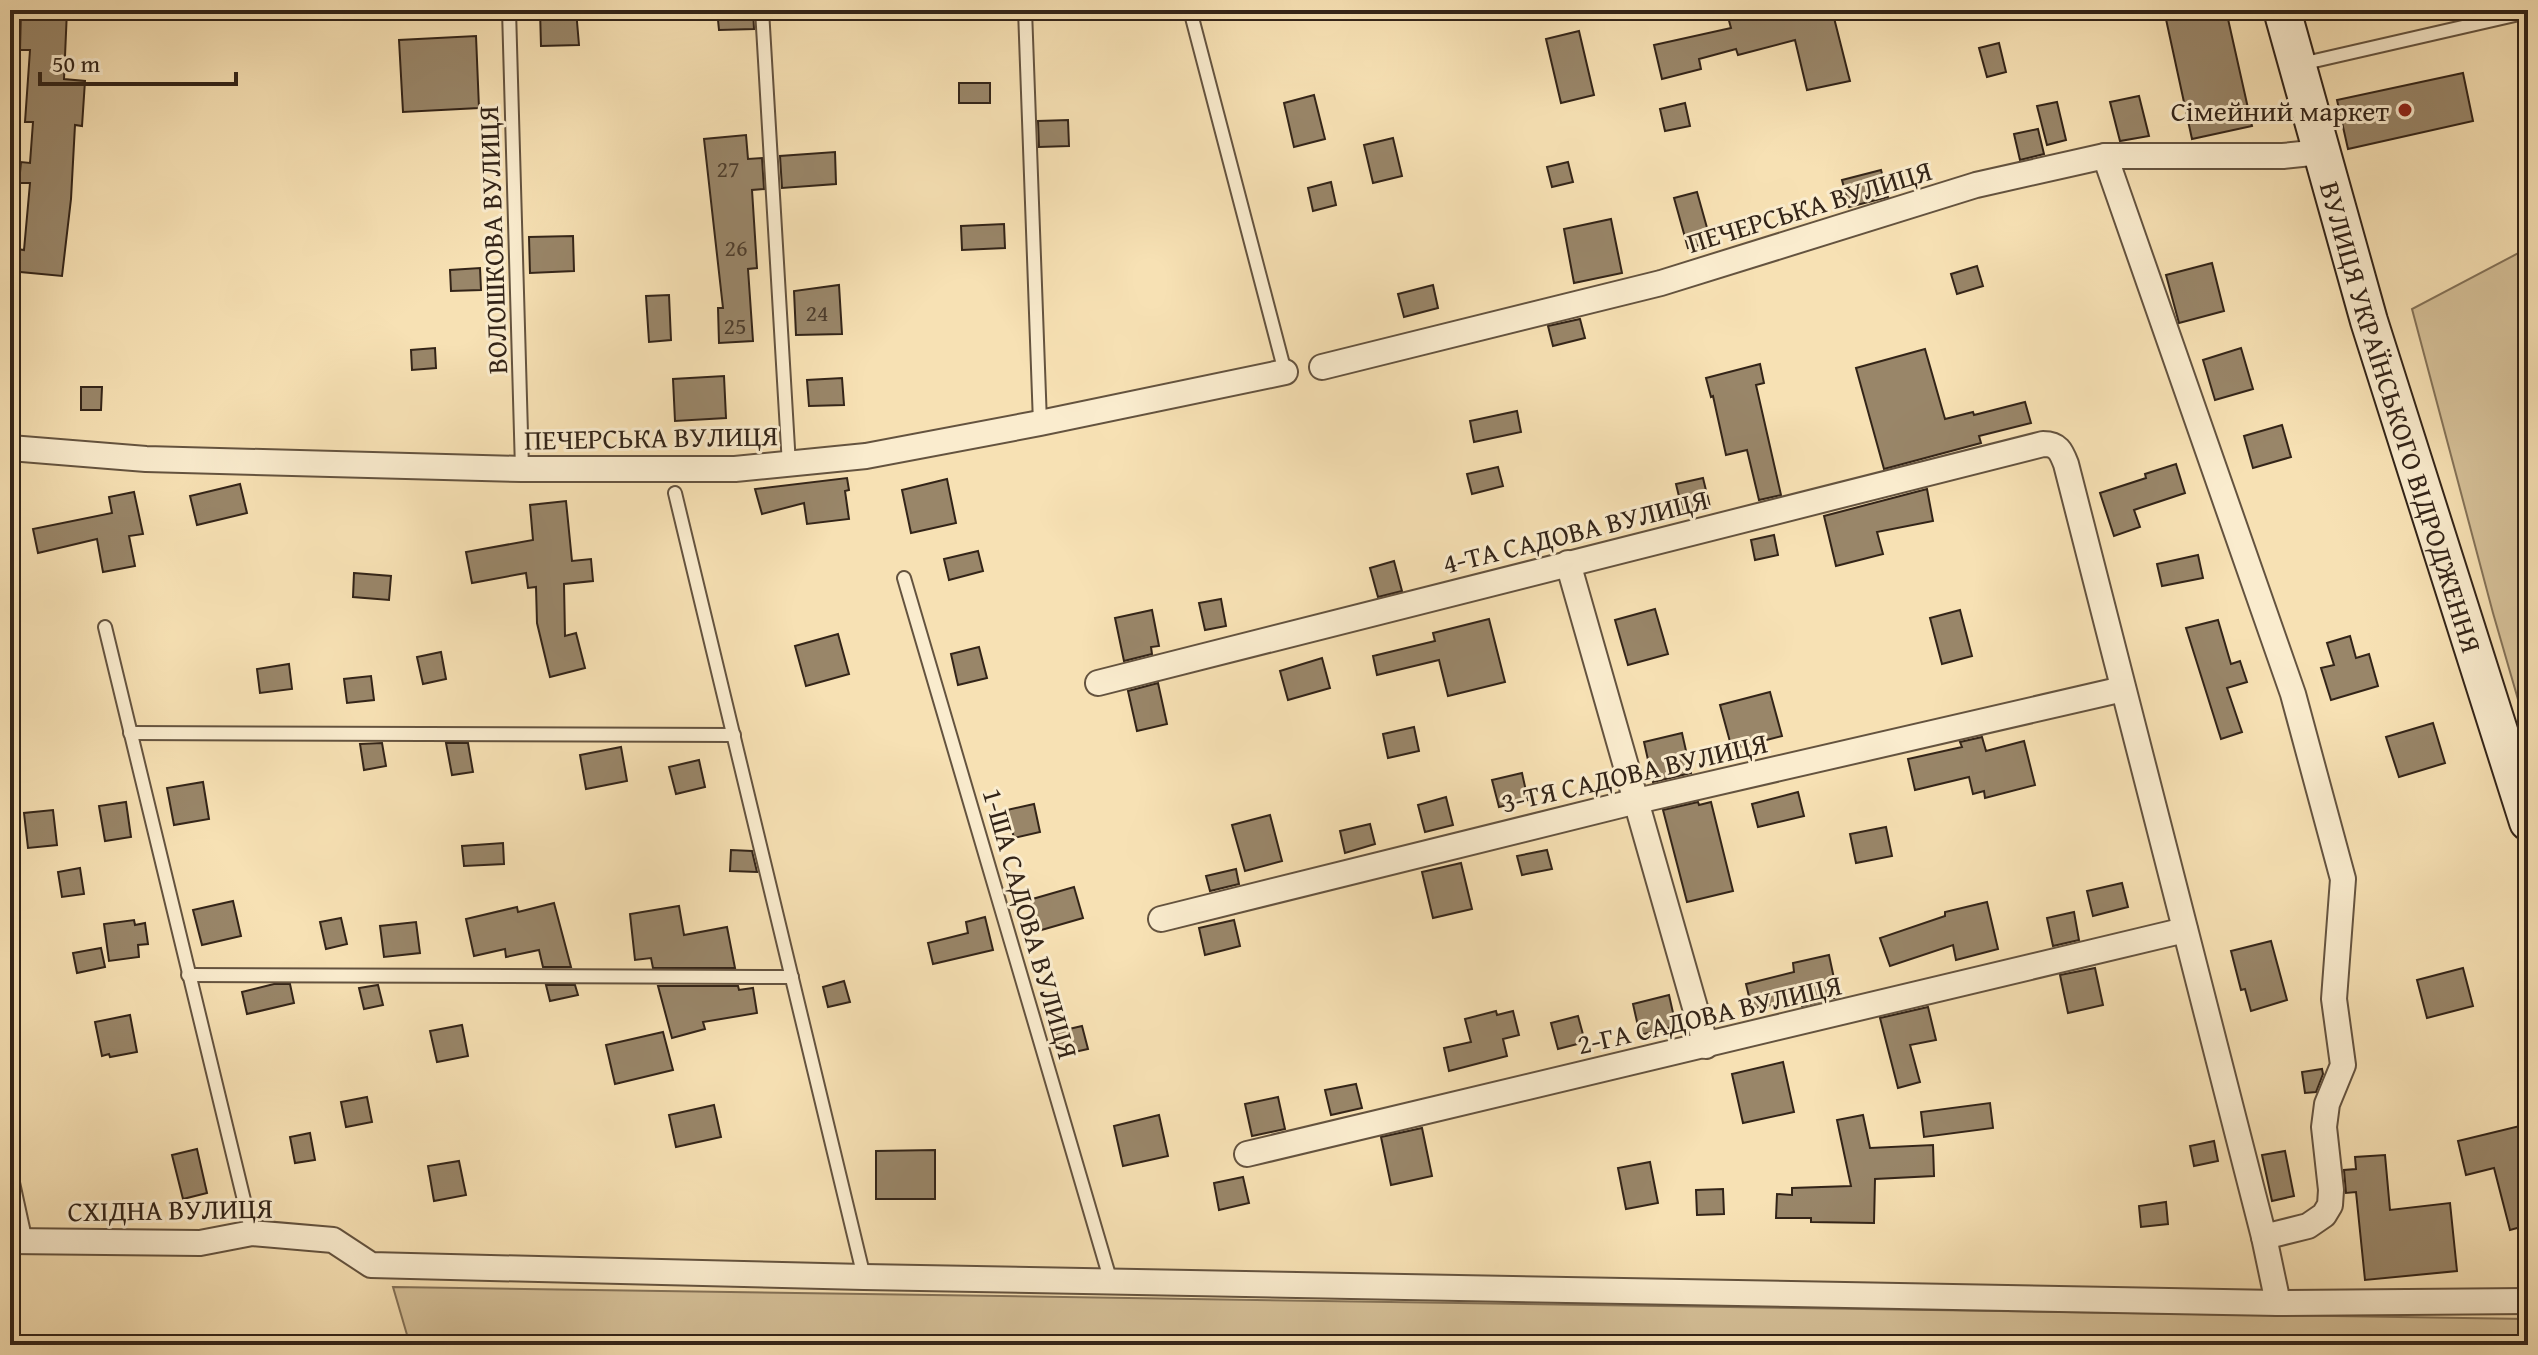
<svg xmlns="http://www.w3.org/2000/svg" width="2538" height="1355" font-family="'Gentium Book Plus',serif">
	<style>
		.green { fill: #d6c199; stroke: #847258; stroke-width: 2 }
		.building { fill: #998669; stroke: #332418; stroke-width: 2 }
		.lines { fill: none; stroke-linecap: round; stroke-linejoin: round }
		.lane-casing { stroke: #64533f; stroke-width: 16 }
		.street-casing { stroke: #64533f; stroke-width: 28 }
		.secondary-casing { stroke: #332418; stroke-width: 40 }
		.lane { stroke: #faecce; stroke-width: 12 }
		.street { stroke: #faecce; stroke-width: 24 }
		.secondary { stroke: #faecce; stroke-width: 36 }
		.poi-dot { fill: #8f2418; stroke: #faecce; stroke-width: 3 }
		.labels { text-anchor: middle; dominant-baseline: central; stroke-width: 6; stroke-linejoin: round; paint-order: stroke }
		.number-label { font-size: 24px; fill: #4c3c2c }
		.poi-label { font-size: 28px; fill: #332418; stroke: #faecce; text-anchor: end }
		.street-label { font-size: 28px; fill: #332418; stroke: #faecce }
	</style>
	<rect width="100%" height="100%" fill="#f7e1b4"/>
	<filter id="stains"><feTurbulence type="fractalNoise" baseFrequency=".0025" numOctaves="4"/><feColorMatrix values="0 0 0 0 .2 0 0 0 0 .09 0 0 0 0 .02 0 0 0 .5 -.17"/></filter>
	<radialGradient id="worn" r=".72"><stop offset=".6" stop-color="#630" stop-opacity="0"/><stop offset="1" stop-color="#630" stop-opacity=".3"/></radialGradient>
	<g class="green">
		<path d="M2528 248V734L2493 613 2412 309Z"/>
		<path d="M393 1287 2528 1319V1345H410Z"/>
	</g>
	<g class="building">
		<path d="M21 10H67L64 79 85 81 82 126 75 125 71 199 62 276 10 271V248L24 250 30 183H19L21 162 30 163 33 122H25L30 50H20Z"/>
		<path d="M540 10H576L579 45 541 46Z"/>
		<path d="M717 10H753L754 29 719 30Z"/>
		<path d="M1753 10H1832L1850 81 1807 90 1795 40 1738 55 1736 49 1699 59 1701 69 1662 79 1654 45 1731 28 1728 17Z"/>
		<path d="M2164 10H2226L2252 126 2192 139Z"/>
		<path d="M1579 31 1594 95 1561 103 1546 39Z"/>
		<path d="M476 36 479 108 403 112 399 40Z"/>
		<path d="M1999 43 2006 72 1987 77 1979 48Z"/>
		<path d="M2463 73 2473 121 2348 149 2337 100Z"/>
		<rect x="959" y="83" width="31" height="20"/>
		<path d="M1314 95 1325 139 1294 147 1284 103Z"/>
		<path d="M2139 96 2149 136 2120 141 2110 102Z"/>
		<path d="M2057 102 2066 140 2047 145 2037 106Z"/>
		<path d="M1685 103 1690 126 1665 131 1660 109Z"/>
		<path d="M1068 120 1069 146 1039 147 1038 121Z"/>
		<path d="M2038 129 2044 154 2020 160 2014 134Z"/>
		<path d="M746 135 748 159 762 158 764 189 752 190 757 268 748 269 753 341 719 343 718 308H723L704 139Z"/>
		<path d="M1393 138 1402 176 1373 183 1364 145Z"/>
		<path d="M835 152 836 184 782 188 780 156Z"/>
		<path d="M1568 162 1573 182 1552 187 1547 167Z"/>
		<path d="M1881 170 1888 197 1849 207 1842 180Z"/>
		<path d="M1331 182 1336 205 1313 211 1308 188Z"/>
		<path d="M1697 192 1711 242 1688 248 1674 198Z"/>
		<path d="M1611 219 1622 273 1574 283 1564 229Z"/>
		<path d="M1004 224 1005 248 962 250 961 226Z"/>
		<path d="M573 236 574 271 530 273 529 237Z"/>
		<path d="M2212 263 2224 311 2179 323 2166 275Z"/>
		<path d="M1977 266 1983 286 1957 294 1951 274Z"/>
		<path d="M480 268 481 290 451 291 450 270Z"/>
		<path d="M839 285 842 334 796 335 794 291Z"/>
		<path d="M1433 285 1438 308 1404 317 1398 294Z"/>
		<path d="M669 295 671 340 649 342 646 296Z"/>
		<path d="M1580 319 1585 338 1553 346 1548 326Z"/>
		<path d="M435 348 436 368 412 370 411 350Z"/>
		<path d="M2241 348 2253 389 2215 400 2203 360Z"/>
		<path d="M1925 349 1945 419 1973 412 1974 415 2025 402 2031 423 1979 436 1981 443 1884 469 1856 368Z"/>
		<path d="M1760 364 1764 383 1756 385 1781 495 1759 500 1747 450 1726 455 1713 396 1711 397 1706 378Z"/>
		<path d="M724 376 726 418 675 421 673 379Z"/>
		<path d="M842 378 844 405 809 406 807 380Z"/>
		<path d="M81 387H102L101 410H81Z"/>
		<path d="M1517 411 1521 432 1474 442 1470 421Z"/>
		<path d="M2282 425 2291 457 2253 468 2244 436Z"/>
		<path d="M2176 464 2185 493 2134 510 2140 527 2114 536 2100 493 2146 478 2145 474Z"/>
		<path d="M1498 467 1503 486 1472 494 1467 474Z"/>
		<path d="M847 478 849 490 845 491 849 519 807 524 804 503 762 514 755 489Z"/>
		<path d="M1703 478 1710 507 1683 513 1676 484Z"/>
		<path d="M947 479 956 523 911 533 902 490Z"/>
		<path d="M240 484 247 513 197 525 190 496Z"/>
		<path d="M1927 489 1933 521 1877 532 1883 554 1836 566 1824 516Z"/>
		<path d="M134 492 143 534 129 536 135 566 103 572 97 539 38 553 33 529 112 513 109 497Z"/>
		<path d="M566 501 572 561 591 559 593 581 564 584 565 636 576 633 585 668 550 677 537 623 536 587 528 588 526 573 472 583 466 552 533 540 530 505Z"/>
		<path d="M1774 535 1778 555 1755 560 1751 540Z"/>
		<path d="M978 551 983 571 949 580 944 559Z"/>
		<path d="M2198 555 2203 578 2162 586 2157 564Z"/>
		<path d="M1394 561 1402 591 1378 597 1370 568Z"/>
		<path d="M354 573 391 576 389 600 353 597Z"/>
		<path d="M1221 599 1226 626 1205 630 1199 603Z"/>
		<path d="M1655 609 1668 654 1628 665 1615 620Z"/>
		<path d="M1152 610 1159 646 1151 647 1152 654 1124 661 1115 618Z"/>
		<path d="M1960 610 1972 656 1942 664 1930 618Z"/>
		<path d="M1489 619 1505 682 1448 696 1439 660 1377 675 1373 656 1435 641 1433 633Z"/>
		<path d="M2218 620 2231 664 2240 661 2247 682 2227 688 2242 732 2221 739 2186 628Z"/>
		<path d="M838 634 849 674 806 686 795 646Z"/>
		<path d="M2350 636 2356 658 2369 654 2378 686 2331 700 2321 668 2334 665 2327 643Z"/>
		<path d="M979 647 987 678 958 685 951 654Z"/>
		<path d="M441 652 446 679 423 684 417 657Z"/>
		<path d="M1322 658 1330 688 1288 700 1280 671Z"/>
		<path d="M289 664 292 689 260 693 257 669Z"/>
		<path d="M371 676 374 700 347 703 344 679Z"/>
		<path d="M1158 683 1167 724 1137 731 1128 691Z"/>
		<path d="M1770 692 1782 736 1732 749 1720 705Z"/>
		<path d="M2433 723 2445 763 2399 777 2386 737Z"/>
		<path d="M1414 727 1419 751 1388 758 1383 734Z"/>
		<path d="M1682 733 1691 773 1653 782 1644 742Z"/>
		<path d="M1982 737 1986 751 2024 741 2035 785 1985 798 1984 791 1973 794 1969 777 1915 790 1908 759 1962 747 1960 742Z"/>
		<path d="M382 743 386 766 364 770 360 744Z"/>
		<path d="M446 743H468L473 772 452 775Z"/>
		<path d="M621 747 627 781 586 789 580 755Z"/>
		<path d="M699 760 705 787 676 794 669 767Z"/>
		<path d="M1522 773 1528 800 1499 807 1492 780Z"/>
		<path d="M203 782 209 819 174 825 167 788Z"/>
		<path d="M1798 792 1804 816 1758 827 1752 804Z"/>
		<path d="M1446 797 1453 825 1425 832 1418 805Z"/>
		<path d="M126 802 131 837 105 841 99 806Z"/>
		<path d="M1698 802 1699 805 1711 802 1733 891 1687 902 1663 810Z"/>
		<path d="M1034 804 1040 832 1014 838 1007 810Z"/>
		<path d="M53 810 57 845 28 848 24 813Z"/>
		<path d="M1270 815 1282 861 1245 871 1232 825Z"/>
		<path d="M1370 824 1375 844 1345 853 1340 831Z"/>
		<path d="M1886 827 1892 856 1856 863 1850 834Z"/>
		<path d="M503 843 504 864 464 866 462 846Z"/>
		<path d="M731 850 752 851 757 872 730 871Z"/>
		<path d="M1547 850 1552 869 1522 875 1517 856Z"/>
		<path d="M1461 863 1472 909 1433 918 1422 872Z"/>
		<path d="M80 868 84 894 62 897 58 872Z"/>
		<path d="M1236 869 1239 884 1210 891 1206 876Z"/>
		<path d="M2122 883 2128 907 2093 916 2087 891Z"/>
		<path d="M1074 887 1083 918 1038 931 1029 900Z"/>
		<path d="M233 901 241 936 202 945 193 910Z"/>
		<path d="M1987 902 1998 949 1956 960 1953 945 1890 966 1880 938 1945 916V912Z"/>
		<path d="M554 903 571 967H543L539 950 506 957 505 949 474 956 466 919 517 907 518 912Z"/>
		<path d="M679 906 684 935 727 927 735 968H653L651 958 635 960 630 914Z"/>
		<path d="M2074 912 2079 940 2053 946 2047 918Z"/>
		<path d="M985 917 993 950 933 964 928 943 968 933 966 922Z"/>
		<path d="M341 918 347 944 326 949 320 922Z"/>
		<path d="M134 920 135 925 145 923 148 944 138 945 139 957 109 961 104 924Z"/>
		<path d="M1234 920 1240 946 1205 955 1199 928Z"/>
		<path d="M416 922 420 953 384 957 380 926Z"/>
		<path d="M2271 941 2287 1000 2251 1011 2245 989 2241 990 2231 951Z"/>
		<path d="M101 948 105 967 77 973 73 953Z"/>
		<path d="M1829 955 1838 997 1802 1006 1801 999 1752 1009 1746 984 1794 972 1793 963Z"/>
		<path d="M2095 968 2103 1005 2068 1013 2060 975Z"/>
		<path d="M2463 968 2473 1006 2427 1018 2417 980Z"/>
		<path d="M844 981 850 1002 828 1007 823 987Z"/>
		<path d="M274 984H290L294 1003 247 1014 242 992Z"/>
		<path d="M378 985 383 1005 364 1009 359 988Z"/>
		<path d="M546 985H575L578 995 550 1001Z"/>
		<path d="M658 986H738L739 990 753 988 757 1013 703 1022 705 1029 672 1038Z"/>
		<path d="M1669 995 1676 1026 1640 1035 1633 1004Z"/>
		<path d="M1928 1007 1936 1040 1910 1045 1920 1082 1898 1088 1880 1018Z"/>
		<path d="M1496 1011 1497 1015 1513 1011 1519 1035 1503 1039 1507 1056 1449 1071 1444 1048 1471 1042 1465 1019Z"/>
		<path d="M130 1015 137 1052 110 1057 109 1054 102 1056 95 1022Z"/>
		<path d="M1578 1016 1585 1042 1558 1049 1551 1023Z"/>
		<path d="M462 1025 468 1056 437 1062 430 1031Z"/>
		<path d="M1082 1026 1088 1049 1061 1055 1056 1032Z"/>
		<path d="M663 1032 673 1070 615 1084 606 1045Z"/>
		<path d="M1783 1062 1794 1112 1743 1123 1732 1074Z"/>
		<path d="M2322 1069 2323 1074 2316 1092 2305 1093 2302 1072Z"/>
		<path d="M1356 1084 1362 1108 1331 1115 1325 1090Z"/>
		<path d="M367 1097 372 1122 346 1127 341 1102Z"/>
		<path d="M1278 1097 1285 1129 1252 1136 1245 1104Z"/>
		<path d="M1990 1103 1993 1128 1924 1137 1921 1112Z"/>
		<path d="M714 1105 721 1137 676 1147 669 1115Z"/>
		<path d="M1159 1115 1168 1156 1123 1166 1114 1126Z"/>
		<path d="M1863 1115 1870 1148 1933 1145 1934 1176 1875 1179 1874 1223 1811 1222V1218H1776L1777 1194 1792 1195V1188L1851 1186 1837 1120Z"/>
		<path d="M2528 1124V1225L2510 1230 2494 1168 2466 1175 2458 1141Z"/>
		<path d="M1422 1128 1432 1176 1391 1185 1381 1137Z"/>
		<path d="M310 1133 315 1160 295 1163 290 1137Z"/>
		<path d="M2214 1141 2218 1161 2194 1166 2190 1146Z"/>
		<path d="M197 1149 207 1193 183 1199 172 1155Z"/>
		<path d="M935 1150V1199H876V1151Z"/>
		<path d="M2285 1151 2294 1196 2272 1201 2262 1155Z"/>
		<path d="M2385 1155 2390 1210 2450 1203 2457 1271 2365 1280 2356 1192 2346 1193 2344 1170 2356 1169 2355 1157Z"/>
		<path d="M459 1161 466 1195 434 1201 428 1166Z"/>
		<path d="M1650 1162 1658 1203 1626 1209 1618 1168Z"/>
		<path d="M1243 1177 1249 1203 1219 1210 1214 1183Z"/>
		<path d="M1723 1189 1724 1214 1697 1215 1696 1190Z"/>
		<path d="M2166 1202 2168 1224 2141 1227 2139 1206Z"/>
	</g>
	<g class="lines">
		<g class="lane-casing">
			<g id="lane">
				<path d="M509 10 522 469"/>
				<path d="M762 10 789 465"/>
				<path d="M1025 10 1040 423"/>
				<path d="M1190 10 1285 372"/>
				<path d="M2301 64 2528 12"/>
				<path d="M675 493 864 1277"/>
				<path d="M904 578 1111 1282"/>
				<path d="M105 627 252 1233"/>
				<path d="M130 733 734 735"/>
				<path d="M188 975 792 977"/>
				<path d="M10 1169 26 1242"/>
			</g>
		</g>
		<g class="street-casing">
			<g id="street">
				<path d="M2105 156 2293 694 2343 879 2334 999 2343 1065 2327 1104 2324 1127 2331 1190 2330 1205 2324 1215 2308 1226 2264 1237"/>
				<path d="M1322 367 1661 283 1976 185 2105 156H2283L2321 152"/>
				<path d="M10 448 146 459 522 469H735L866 456 1040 423 1285 372"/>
				<path d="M1568 563 1706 1046"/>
				<path d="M1098 683 2043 444C2058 444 2061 451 2066 464L2264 1237 2278 1303"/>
				<path d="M1161 919 1637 801 2123 689"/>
				<path d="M1247 1154 2185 930"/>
				<path d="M10 1241 200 1243 252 1233 333 1240 371 1265 864 1277 2278 1303 2528 1301"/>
			</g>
		</g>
		<g class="secondary-casing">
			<g id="secondary">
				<path id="s1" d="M2282 10 2369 321 2528 822"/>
			</g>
		</g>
		<use href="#lane" class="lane"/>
		<use href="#street" class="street"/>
		<use href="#secondary" class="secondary"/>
	</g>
	<circle class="poi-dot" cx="2405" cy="110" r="8"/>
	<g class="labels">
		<g class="number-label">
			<text x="728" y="168">27</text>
			<text x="736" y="247">26</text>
			<text x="817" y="312">24</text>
			<text x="735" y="325">25</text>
		</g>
		<g class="poi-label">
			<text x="2389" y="110">Сімейний маркет</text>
		</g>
		<g class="street-label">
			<text transform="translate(1809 206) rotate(-17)">ПЕЧЕРСЬКА ВУЛИЦЯ</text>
			<text transform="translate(492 240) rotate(-92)">ВОЛОШКОВА ВУЛИЦЯ</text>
			<text stroke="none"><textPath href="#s1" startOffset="424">ВУЛИЦЯ УКРАЇНСЬКОГО ВІДРОДЖЕННЯ</textPath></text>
			<text transform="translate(651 437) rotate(-1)">ПЕЧЕРСЬКА ВУЛИЦЯ</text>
			<text transform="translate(1575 531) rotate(-14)">4-ТА САДОВА ВУЛИЦЯ</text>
			<text transform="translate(1634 772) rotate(-13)">3-ТЯ САДОВА ВУЛИЦЯ</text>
			<text transform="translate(1031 923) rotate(74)">1-ША САДОВА ВУЛИЦЯ</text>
			<text transform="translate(1709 1014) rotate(-13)">2-ГА САДОВА ВУЛИЦЯ</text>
			<text transform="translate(170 1209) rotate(-1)">СХІДНА ВУЛИЦЯ</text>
		</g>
	</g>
	<rect width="2538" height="1355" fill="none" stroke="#f7e1b4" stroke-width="40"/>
	<rect x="12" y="12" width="2514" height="1331" fill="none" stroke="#332418" stroke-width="4"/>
	<rect x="20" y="20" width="2498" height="1315" fill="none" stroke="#332418" stroke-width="2"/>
	<path d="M40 72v12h196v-12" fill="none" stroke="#332418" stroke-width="4"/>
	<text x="52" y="72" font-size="24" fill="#332418" stroke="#faecce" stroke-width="6" paint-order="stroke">50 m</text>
	<rect width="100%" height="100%" filter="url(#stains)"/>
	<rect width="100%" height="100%" fill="url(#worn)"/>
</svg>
